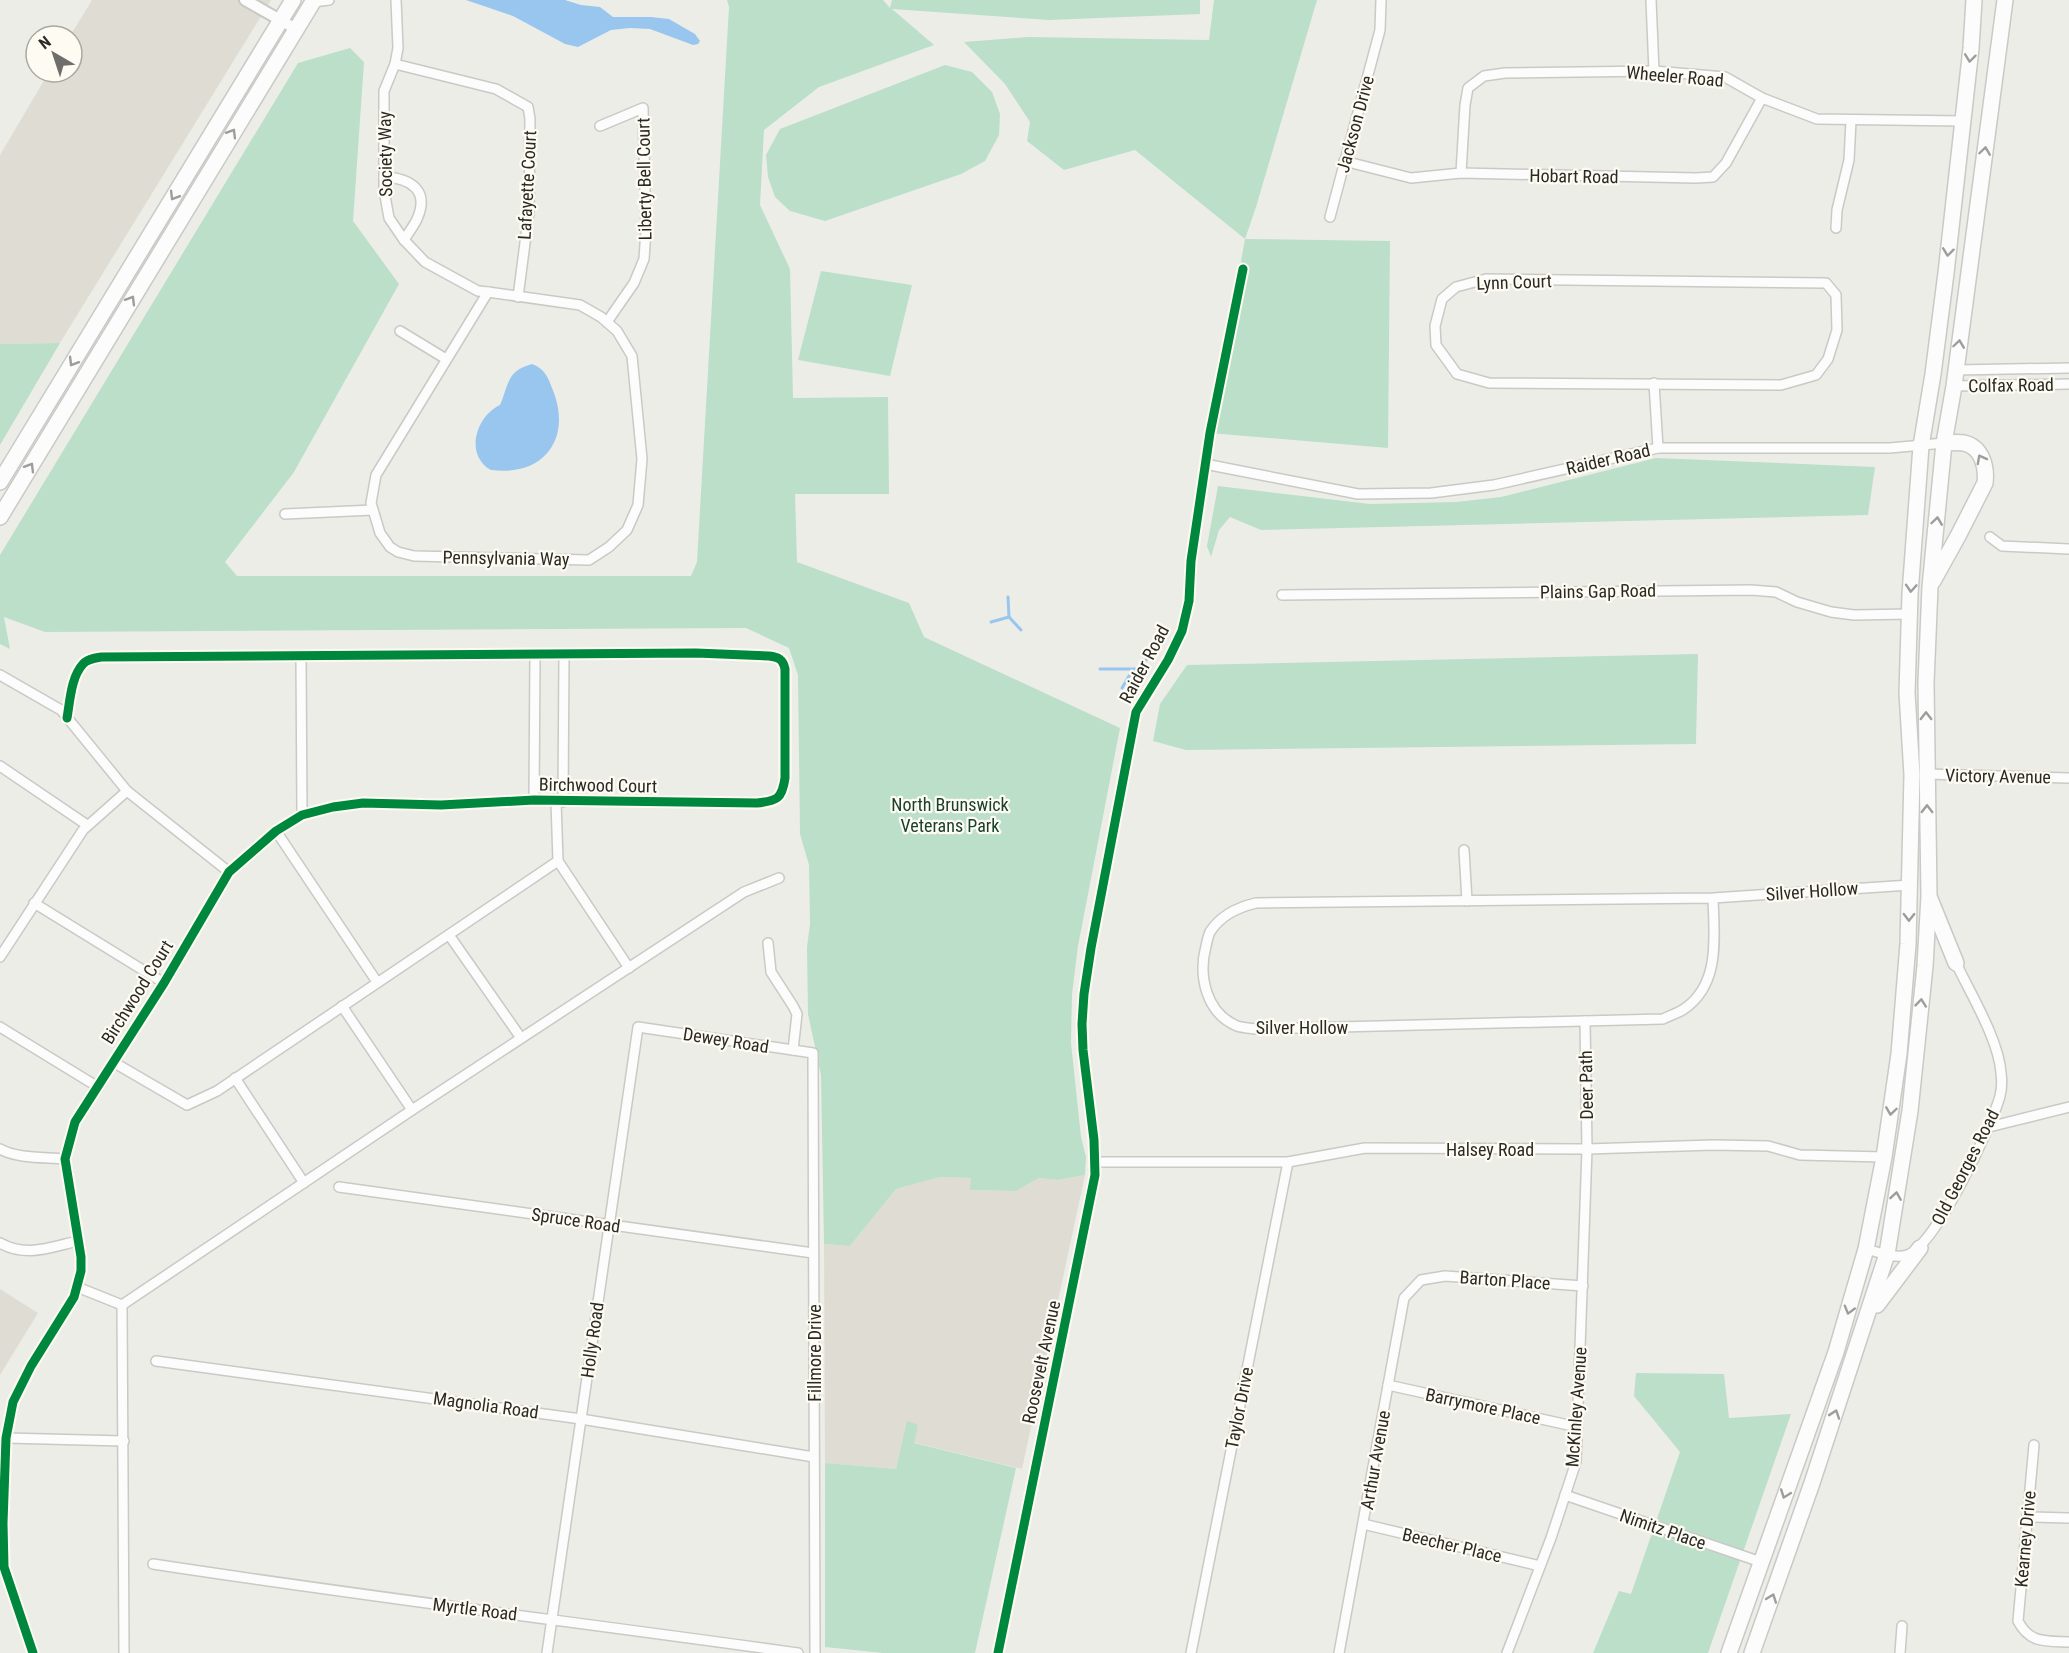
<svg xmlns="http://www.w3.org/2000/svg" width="2069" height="1653" font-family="'Roboto Condensed',sans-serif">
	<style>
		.built { fill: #dfddd3 }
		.green { fill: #bbdfc9 }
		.water { fill: #99c6ee }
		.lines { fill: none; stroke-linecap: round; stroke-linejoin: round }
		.stream { stroke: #99c6ee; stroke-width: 3 }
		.minor-casing { stroke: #c9c9c5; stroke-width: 12 }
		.tertiary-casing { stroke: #c9c9c5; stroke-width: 14 }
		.trunk-casing { stroke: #c9c9c5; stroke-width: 18 }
		.minor { stroke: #fcfcfc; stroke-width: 9 }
		.tertiary { stroke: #fcfcfc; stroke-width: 10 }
		.trunk { stroke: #fcfcfc; stroke-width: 15 }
		.cycleway-casing { stroke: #fefcf2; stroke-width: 13 }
		.cycleway { stroke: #00873e; stroke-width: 9 }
		.oneway { stroke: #9e9d9c }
		.labels { text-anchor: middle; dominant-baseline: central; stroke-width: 4.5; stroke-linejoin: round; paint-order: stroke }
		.street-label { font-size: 18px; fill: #2a2926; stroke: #fefcf2 }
		.park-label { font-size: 18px; fill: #1a402c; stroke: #fefcf2 }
	</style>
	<rect width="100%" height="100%" fill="#edede8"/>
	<g class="built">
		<path d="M92 0H271L60 343 0 344V155L49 72H72V36H70Z"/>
		<path d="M1085 1175 1022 1469 903 1440 896 1469 825 1463 824 1244 850 1246 896 1189 940 1177 971 1178V1190L1016 1191 1039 1178 1058 1180Z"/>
		<path d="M0 1289 38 1313 0 1375Z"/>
	</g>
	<g class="green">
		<path d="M727 0H883L890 8 892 0H1200V14L1049 20 892 9 934 45 819 87 764 130 760 205 790 269 793 398 888 397 889 494H795L797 562 909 603 924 637 1120 728 1078 946 1072 994 1071 1043 1081 1137 1086 1157 1085 1175 1058 1180 1039 1178 1016 1191 970 1190 971 1178 940 1177 896 1189 850 1246 824 1244 821 1075 808 1014 807 947 810 924 809 865 800 834 798 675 789 648 746 628 45 632 4 617 10 649 0 644V555L298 63 350 48 364 62 353 221 399 284 294 472 225 562 237 576H691L697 562 729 7Z"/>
		<path d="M1214 0H1317L1256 207 1245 239 1390 241 1388 448 1210 433 1245 239 1135 150 1064 170 1027 141 1030 122 1005 84 964 42 1028 37 1209 40Z"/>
		<path d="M945 65 972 72 992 92 1000 114 999 135 985 161 961 174 825 221 790 211 775 197 768 177 766 155 780 129Z"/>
		<path d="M821 271 912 285 890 376 798 360Z"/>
		<path d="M60 343 0 445V344Z"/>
		<path d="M1656 458 1875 467 1868 515 1261 530 1230 517 1219 530 1211 557 1207 546 1218 486 1370 504 1456 502 1501 497Z"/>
		<path d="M1698 654 1696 744 1186 750 1153 741 1160 704 1187 665Z"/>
		<path d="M1636 1373 1724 1374 1729 1418 1791 1414 1708 1653H1593L1619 1591 1631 1594 1680 1452 1634 1396Z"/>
		<path d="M907 1421 918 1425 914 1443 1016 1468 975 1653H883L825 1647V1463L896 1469Z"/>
	</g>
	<g class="water">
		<path d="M466 0H565L581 5 600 7 613 17H651L669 19 695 34 700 41 698 44 693 45 650 29 630 28 611 30 578 47 565 44 513 16Z"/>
		<path d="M532 364C544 368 548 377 552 388 573 437 545 477 491 470 464 455 476 416 500 405 509 385 506 371 532 364Z"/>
	</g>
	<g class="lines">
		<g class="stream">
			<path d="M1008 597 1009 617 1021 630"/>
			<path d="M991 622 1009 617"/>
			<path d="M1100 669H1137L1160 646"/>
			<path d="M1122 688 1129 676 1137 669"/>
		</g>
		<g class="minor-casing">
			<g id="minor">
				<path d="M396 0 398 48 395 64 384 91V190L389 218 404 240 425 262 478 291 488 292"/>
				<path d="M1651 0 1654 71"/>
				<path d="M313 2 329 0"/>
				<path d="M395 64 496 89 528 107 530 119 529 212 518 297"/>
				<path d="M600 126 643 108 646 230 644 259 634 283 607 322"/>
				<path d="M1344 161 1411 178 1461 173 1696 178 1713 177 1726 163 1762 98"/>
				<path d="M1461 173 1465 105 1468 88 1484 76 1505 73 1654 71 1725 77 1762 98 1817 119 1963 121"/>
				<path d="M384 177C410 178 430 190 417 219 414 226 408 233 404 240"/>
				<path d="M1330 217 1380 30 1381 0"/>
				<path d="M1836 228 1837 210 1849 160 1851 121"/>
				<path d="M1486 279 1826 283 1836 295 1837 330 1828 359 1816 375 1781 385 1489 383 1457 374 1436 345 1435 326 1442 299 1456 287Z"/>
				<path d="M488 292 580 305 601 317 617 331 632 356 642 459 638 505 627 530 609 547 589 560 414 556 398 552 390 547 380 533 371 503 376 475Z"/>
				<path d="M400 331 446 359"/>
				<path d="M1956 370 2069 368"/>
				<path d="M1654 383 1658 448"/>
				<path d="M1954 386 2069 384"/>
				<path d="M1205 464 1358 494 1431 493 1494 485 1658 448H1890L1944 443"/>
				<path d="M285 514 373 510"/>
				<path d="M1990 537 2002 546 2069 549"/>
				<path d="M1282 595 1751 590 1776 592 1797 602 1831 612 1854 615 1910 614"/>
				<path d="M301 655 302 815"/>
				<path d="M0 675 61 710 127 791 229 872"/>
				<path d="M0 766 87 825"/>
				<path d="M1926 774 2069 778"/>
				<path d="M534 800 535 654"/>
				<path d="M563 802 564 654"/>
				<path d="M276 831 377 982"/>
				<path d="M1464 850 1467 901"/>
				<path d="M558 861 629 968"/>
				<path d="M1713 898C1714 936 1721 984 1684 1009 1678 1013 1669 1016 1663 1019L1256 1029C1250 1028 1243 1028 1237 1026 1206 1013 1198 976 1206 946 1207 942 1208 936 1210 932 1220 916 1239 907 1256 903L1713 898 1910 885"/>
				<path d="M34 903 164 983"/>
				<path d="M449 935 521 1038"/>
				<path d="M768 943 771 972 793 1006 797 1014 793 1050"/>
				<path d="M0 957 83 830 127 791"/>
				<path d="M342 1006 412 1110"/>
				<path d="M0 1027 98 1087"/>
				<path d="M113 1062 187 1105 217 1091 558 861 556 801"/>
				<path d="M235 1078 304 1183"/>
				<path d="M1989 1127 2069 1107"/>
				<path d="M0 1149C18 1159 45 1157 65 1159"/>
				<path d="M1096 1162H1288L1365 1148 1587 1149 1713 1145 1768 1146 1800 1155 1884 1157"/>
				<path d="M339 1187 813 1253"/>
				<path d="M0 1243C26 1258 51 1247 78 1241"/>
				<path d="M1866 1249C1878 1252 1895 1259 1907 1255 1935 1247 1992 1126 2000 1096 2002 1088 2002 1080 2001 1073 1999 1040 1970 993 1956 963"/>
				<path d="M77 1287 122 1305 124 1653"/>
				<path d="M122 1305 412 1110 744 892 779 878"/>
				<path d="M156 1361 581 1419 814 1457"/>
				<path d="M1388 1385 1577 1427"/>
				<path d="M6 1438 124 1441"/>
				<path d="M2034 1445 2018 1621C2030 1644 2046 1641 2069 1642"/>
				<path d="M1565 1495 1761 1562"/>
				<path d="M2027 1517 2069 1518"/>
				<path d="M1363 1524 1540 1566"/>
				<path d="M153 1564C368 1597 583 1623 798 1653"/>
				<path d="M33 1653 4 1567 3 1523 6 1438 13 1402 31 1366 74 1297 81 1271V1257L65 1159 75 1122 164 983 229 872 276 831 302 815 333 807 363 803 441 805 534 800 757 803C777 801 782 799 785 778V669C783 659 778 657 769 656L696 653 101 657C95 658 87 659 83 664 71 677 70 701 67 718"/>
				<path d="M547 1653 638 1027 813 1053 815 1653"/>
				<path d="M998 1653 1095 1175 1094 1140 1083 1050 1082 1024 1084 994 1091 948 1136 712 1168 660 1182 631 1189 601 1191 561 1210 433 1243 269"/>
				<path d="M1191 1653 1288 1162"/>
				<path d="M1339 1653 1404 1298 1421 1280 1445 1276 1583 1286"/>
				<path d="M1507 1653 1551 1538 1576 1462 1587 1149 1585 1021"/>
				<path d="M1900 1653 1902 1626"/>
			</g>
		</g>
		<g class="tertiary-casing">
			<path id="tertiary" d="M245 0 296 29"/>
		</g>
		<g class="trunk-casing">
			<g id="trunk">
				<path d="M0 482 293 0"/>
				<path d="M0 517 314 0"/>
				<path d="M1933 581 1958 536 1985 483C1987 467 1982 447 1964 443 1958 442 1950 443 1944 443"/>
				<path d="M1930 899 1956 963"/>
				<path d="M1877 1305 1920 1248"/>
				<path d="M1729 1653 1836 1352 1866 1249 1884 1157 1899 1054 1908 944 1912 775 1907 693 1910 594 1921 446 1933 374 1946 273 1971 48 1974 0"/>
				<path d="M1752 1653 1812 1483 1887 1254 1910 1111 1925 966 1929 896 1926 683 1930 587 1944 443 1954 386 2005 0"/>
			</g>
		</g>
		<use href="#minor" class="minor"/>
		<use href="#tertiary" class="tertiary"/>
		<use href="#trunk" class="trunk"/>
		<g class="cycleway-casing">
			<g id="cycleway">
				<path d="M33 1653 4 1567 3 1523 6 1438 13 1402 31 1366 74 1297 81 1271V1257L65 1159 75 1122 164 983 229 872 276 831 302 815 333 807 363 803 441 805 534 800 757 803C777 801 782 799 785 778V669C783 659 778 657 769 656L696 653 101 657C95 658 87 659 83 664 71 677 70 701 67 718"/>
				<path d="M998 1653 1095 1175 1094 1140 1083 1050 1082 1024 1084 994 1091 948 1136 712 1168 660 1182 631 1189 601 1191 561 1210 433 1243 269"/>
			</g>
		</g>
		<use href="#cycleway" class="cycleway"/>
	</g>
	<defs><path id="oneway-chevron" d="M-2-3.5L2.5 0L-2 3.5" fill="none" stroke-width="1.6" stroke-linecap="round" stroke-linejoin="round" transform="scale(1.5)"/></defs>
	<g class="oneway">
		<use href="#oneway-chevron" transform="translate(1970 58) rotate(97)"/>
		<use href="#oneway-chevron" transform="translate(232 133) rotate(-59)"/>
		<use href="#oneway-chevron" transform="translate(1985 151) rotate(-82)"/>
		<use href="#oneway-chevron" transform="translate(174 196) rotate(121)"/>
		<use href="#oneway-chevron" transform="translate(1948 252) rotate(97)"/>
		<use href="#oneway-chevron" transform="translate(131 300) rotate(-59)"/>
		<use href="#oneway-chevron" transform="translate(1959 344) rotate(-82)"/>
		<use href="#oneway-chevron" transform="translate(73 362) rotate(121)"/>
		<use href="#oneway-chevron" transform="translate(1981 459) rotate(-118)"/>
		<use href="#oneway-chevron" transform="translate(30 467) rotate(-59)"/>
		<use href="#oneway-chevron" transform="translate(1937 521) rotate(-82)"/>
		<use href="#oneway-chevron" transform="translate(1911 588) rotate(94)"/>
		<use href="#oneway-chevron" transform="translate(1926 716) rotate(-90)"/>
		<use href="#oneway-chevron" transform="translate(1927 809) rotate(-90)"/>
		<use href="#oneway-chevron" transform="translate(1909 917) rotate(91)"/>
		<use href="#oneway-chevron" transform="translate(1921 1003) rotate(-84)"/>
		<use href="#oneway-chevron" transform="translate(1891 1111) rotate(98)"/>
		<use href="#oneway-chevron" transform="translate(1896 1196) rotate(-81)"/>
		<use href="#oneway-chevron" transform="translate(1849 1310) rotate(106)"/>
		<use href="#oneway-chevron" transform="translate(1835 1414) rotate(-71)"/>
		<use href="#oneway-chevron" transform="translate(1785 1494) rotate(110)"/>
		<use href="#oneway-chevron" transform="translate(1772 1598) rotate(-70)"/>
	</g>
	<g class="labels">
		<g class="street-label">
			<text transform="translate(1675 76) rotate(5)">Wheeler Road</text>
			<text transform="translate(1355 124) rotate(-75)">Jackson Drive</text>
			<text transform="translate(385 154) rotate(-91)">Society Way</text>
			<text transform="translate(1574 176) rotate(1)">Hobart Road</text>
			<text transform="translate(644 179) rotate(-91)">Liberty Bell Court</text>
			<text transform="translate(527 185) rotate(-87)">Lafayette Court</text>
			<text transform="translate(1514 282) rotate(-2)">Lynn Court</text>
			<text transform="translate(2011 385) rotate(-1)">Colfax Road</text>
			<text transform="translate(1608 459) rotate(-13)">Raider Road</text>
			<text transform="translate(506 558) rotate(1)">Pennsylvania Way</text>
			<text transform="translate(1598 591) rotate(-1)">Plains Gap Road</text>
			<text transform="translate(1144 664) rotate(-62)">Raider Road</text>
			<text transform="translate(1998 776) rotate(1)">Victory Avenue</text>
			<text transform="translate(598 785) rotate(1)">Birchwood Court</text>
			<text transform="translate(1812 891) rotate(-4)">Silver Hollow</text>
			<text transform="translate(137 992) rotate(-58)">Birchwood Court</text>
			<text x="1302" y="1027">Silver Hollow</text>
			<text transform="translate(726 1040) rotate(9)">Dewey Road</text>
			<text transform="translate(1586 1085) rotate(-91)">Deer Path</text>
			<text x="1490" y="1149">Halsey Road</text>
			<text transform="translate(1965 1167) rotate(-63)">Old Georges Road</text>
			<text transform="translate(576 1220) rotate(8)">Spruce Road</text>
			<text transform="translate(1505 1280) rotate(4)">Barton Place</text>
			<text transform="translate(592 1340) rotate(-82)">Holly Road</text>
			<text transform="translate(814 1353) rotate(-90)">Fillmore Drive</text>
			<text transform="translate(1041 1362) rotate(-78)">Roosevelt Avenue</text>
			<text transform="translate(486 1405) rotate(8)">Magnolia Road</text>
			<text transform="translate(1483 1406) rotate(12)">Barrymore Place</text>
			<text transform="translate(1576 1407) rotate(-86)">McKinley Avenue</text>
			<text transform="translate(1239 1408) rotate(-79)">Taylor Drive</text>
			<text transform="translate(1375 1460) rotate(-80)">Arthur Avenue</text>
			<text transform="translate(1663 1529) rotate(19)">Nimitz Place</text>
			<text transform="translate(2025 1539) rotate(-85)">Kearney Drive</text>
			<text transform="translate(1452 1545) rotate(13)">Beecher Place</text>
			<text transform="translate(475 1609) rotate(7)">Myrtle Road</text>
		</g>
		<g class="park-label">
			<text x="950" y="804">North Brunswick<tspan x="950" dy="21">Veterans Park</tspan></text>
		</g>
	</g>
	<g transform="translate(54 54) rotate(321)"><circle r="28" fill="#fefcf2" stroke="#a9a8a0" stroke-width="1.5"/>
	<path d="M0-4.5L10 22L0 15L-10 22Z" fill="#6e6e6a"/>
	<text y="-9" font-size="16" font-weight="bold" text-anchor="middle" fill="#2a2926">N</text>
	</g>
</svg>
